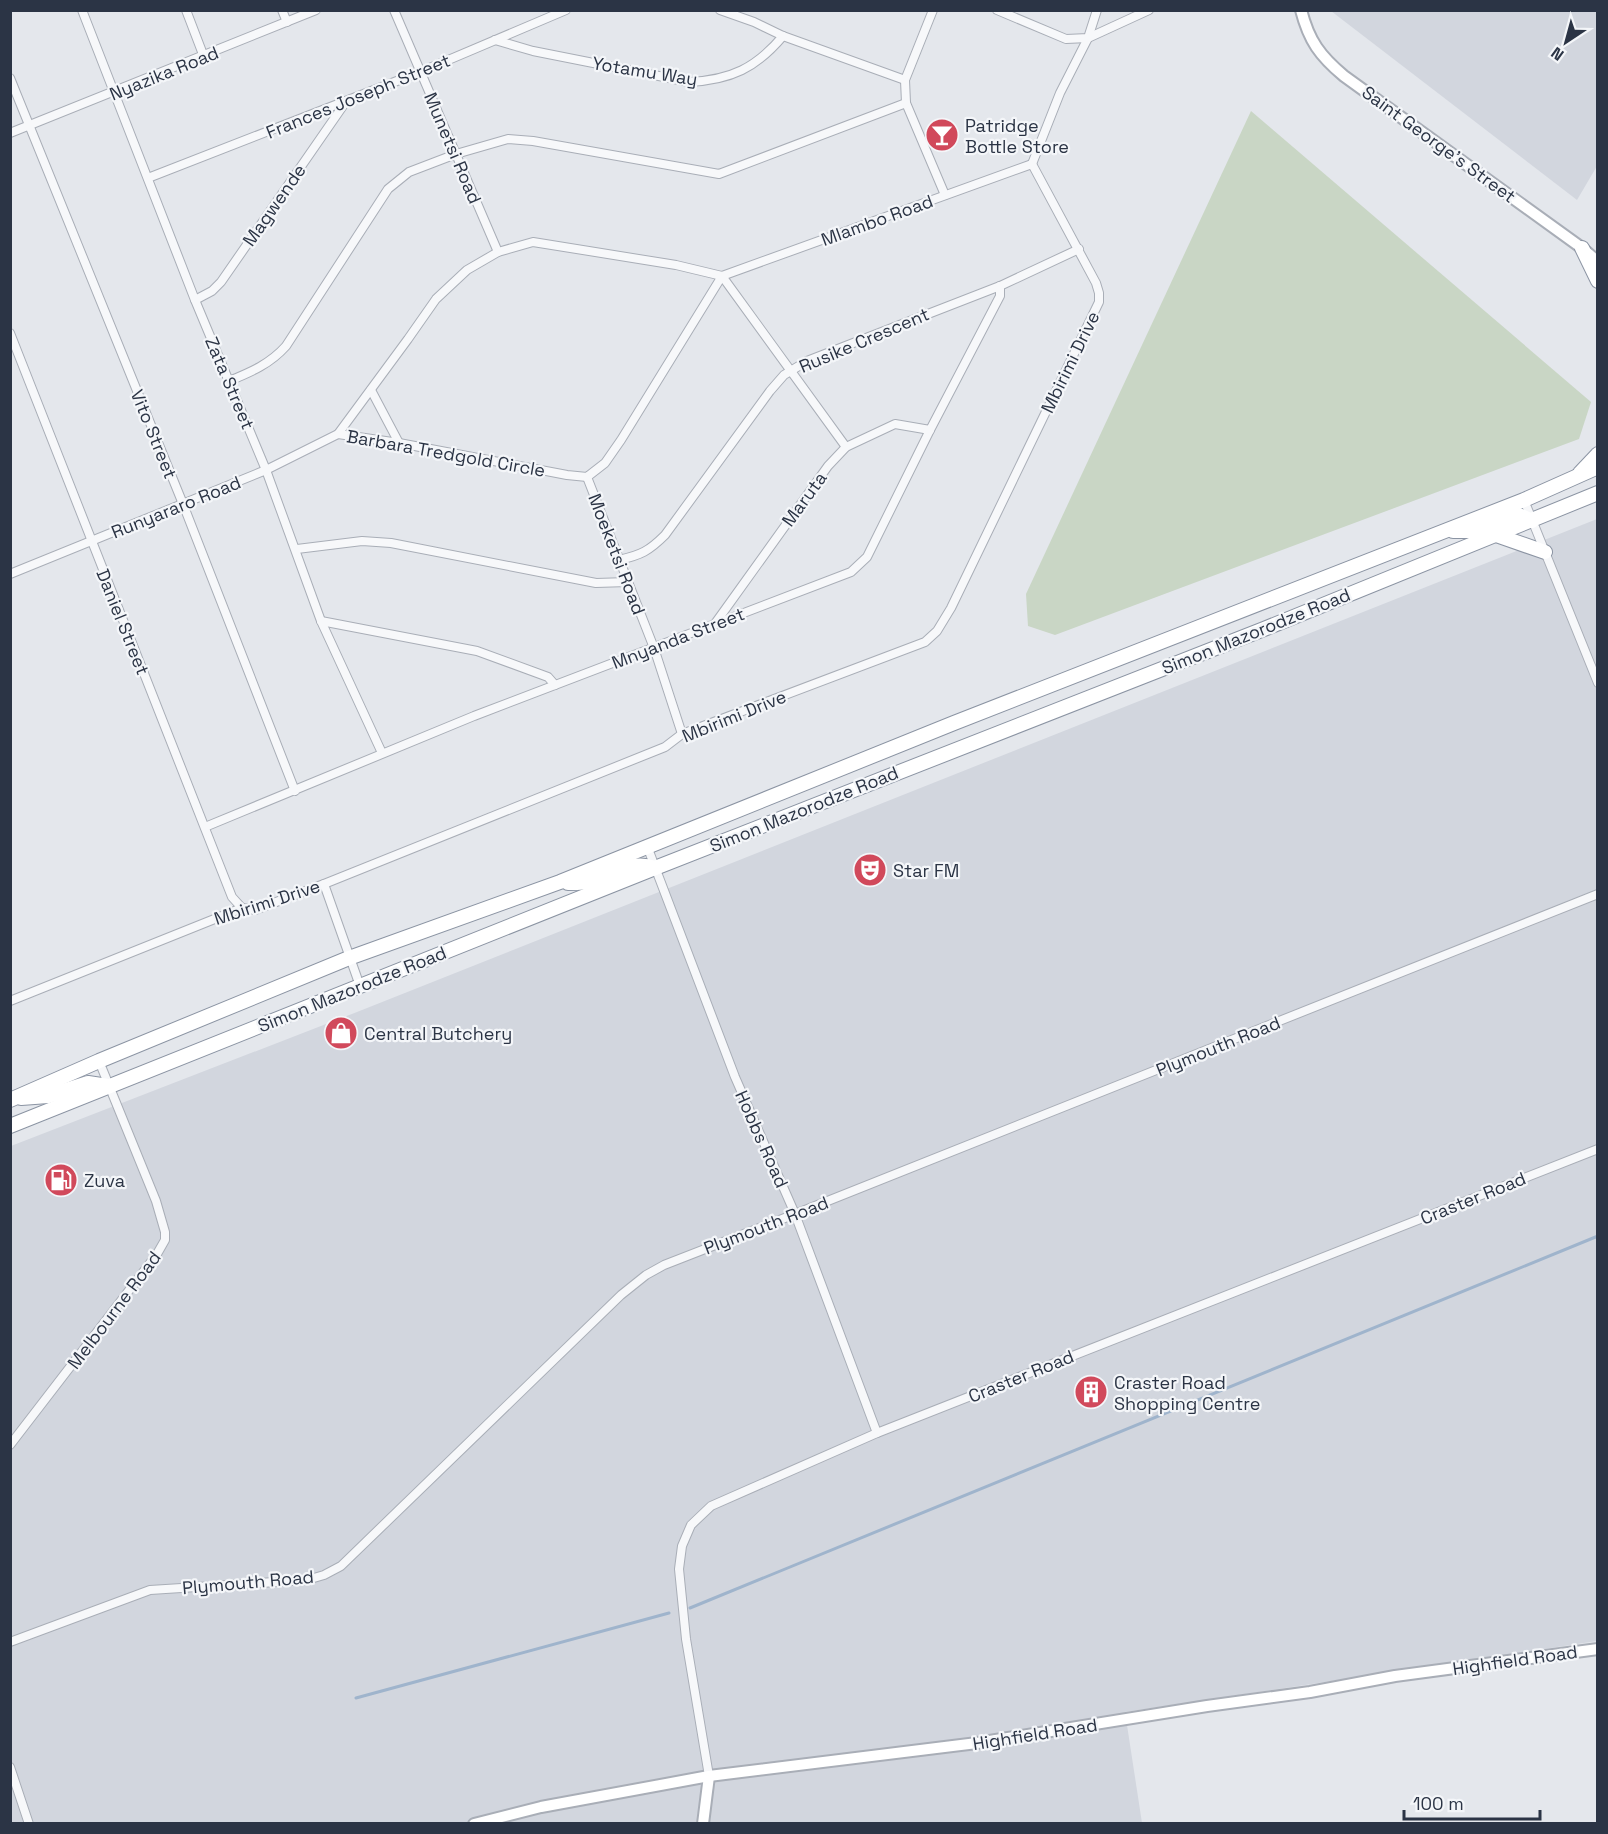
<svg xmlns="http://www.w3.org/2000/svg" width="1608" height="1834" font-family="'Space Grotesk',sans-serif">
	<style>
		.built { fill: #d2d6de }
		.green { fill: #c9d6c5 }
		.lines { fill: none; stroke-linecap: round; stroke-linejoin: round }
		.stream { stroke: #9fb4cc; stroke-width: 3 }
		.street-casing { stroke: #a9aeb7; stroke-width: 10 }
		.secondary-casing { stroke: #a9aeb7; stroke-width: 14 }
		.highway-casing { stroke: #8b94a3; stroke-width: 16 }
		.street { stroke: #f7f8fa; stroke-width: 8 }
		.secondary { stroke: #fff; stroke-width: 10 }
		.highway { stroke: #fff; stroke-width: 14 }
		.labels { text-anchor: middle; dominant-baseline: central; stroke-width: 4.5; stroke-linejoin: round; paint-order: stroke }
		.street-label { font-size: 18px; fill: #2b3445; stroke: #f4f6f9 }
		.poi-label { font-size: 18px; fill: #2b3445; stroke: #f4f6f9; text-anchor: start }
	</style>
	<rect width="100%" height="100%" fill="#e4e7ec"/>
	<g class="built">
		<path d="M1331 11H1597V166L1577 200Z"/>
		<path d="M1597 519V1641L1125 1712 1142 1823 11 1824V1146L357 1012Z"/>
	</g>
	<path class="green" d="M1251 111 1591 402 1579 439 1055 635 1028 626 1026 594Z"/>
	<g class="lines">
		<g class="stream">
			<path d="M690 1608 1598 1236"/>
			<path d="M356 1698 669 1613"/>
		</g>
		<g class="street-casing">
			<g id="street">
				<path d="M82 10 195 300 266 470 321 621 382 753"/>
				<path d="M186 10 204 57"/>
				<path d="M282 10 287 22"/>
				<path d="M394 10 498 252"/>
				<path d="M720 10 754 22 783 36 905 80"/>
				<path d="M933 10 905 80 906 103 945 195"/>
				<path d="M997 10 1066 39 1088 38 1149 10"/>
				<path d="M495 40 533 51 689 82C731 80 756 68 783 36"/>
				<path d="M10 78 183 504 295 791"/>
				<path d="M10 133 316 10"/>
				<path d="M1032 164 1060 93 1088 38 1097 10"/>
				<path d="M148 178 420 72 566 10"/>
				<path d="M533 242 676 265 722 276 621 440 605 463 587 477 567 475 399 443 338 434 408 339 436 299 467 270 498 252Z"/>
				<path d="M195 300 212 291 221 282 345 103"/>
				<path d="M10 333 232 897 242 908"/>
				<path d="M229 381C251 372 270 364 286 346L388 189 409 172 456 154 508 139 533 141 719 174 906 103"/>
				<path d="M371 390 399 443"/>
				<path d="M846 447 722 276 1032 164"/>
				<path d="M587 477 654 648 682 734"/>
				<path d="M1524 500 1598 683"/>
				<path d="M297 549 362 541 391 543 596 583 628 582"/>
				<path d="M619 560C641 555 649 551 665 535L770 391 784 375 807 361 1000 286 1079 249"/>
				<path d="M10 574 266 470 338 434"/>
				<path d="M321 621 477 651 548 677 555 685"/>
				<path d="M714 625 828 466 846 447 895 424 930 430"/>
				<path d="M205 827 474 716 851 572 867 557 930 430 1000 296V286"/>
				<path d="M647 846 735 1077 795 1214 877 1433"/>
				<path d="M324 884 360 986"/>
				<path d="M10 1001 242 908 255 910 324 884 665 747 682 734 925 642 937 631 951 608 1099 302V293L1096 283 1032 164"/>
				<path d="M10 1445 157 1254 165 1240V1232L156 1201 99 1061"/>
				<path d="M10 1642 150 1590 307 1580 324 1575 341 1566 621 1295 646 1275 664 1265 795 1214 1598 894"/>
				<path d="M10 1767 29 1824"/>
				<path d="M709 1776 686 1639 679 1569 682 1546 691 1525 711 1506 877 1433 1598 1149"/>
			</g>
		</g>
		<g class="secondary-casing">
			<g id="secondary">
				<path d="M1301 10C1309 41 1320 56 1344 76L1582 248 1598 262"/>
				<path d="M474 1824 541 1807 709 1776 977 1743 1207 1706 1310 1692 1395 1676 1598 1649"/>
				<path d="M703 1824 709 1776"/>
			</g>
		</g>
		<g class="highway-casing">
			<g id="highway">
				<path d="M1582 248 1598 281"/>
				<path d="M1580 473 1598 454"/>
				<path d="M1453 531H1479L1519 515 1532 521"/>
				<path d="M1496 535 1545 552"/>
				<path d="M568 883C577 883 587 883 596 880 618 873 631 860 655 868"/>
				<path d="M21 1098 48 1096 88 1083 108 1086"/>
				<path d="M10 1100 99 1061 349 958 560 882 954 723 1524 500 1598 467"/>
				<path d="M10 1126 655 868 1264 629 1598 493"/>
			</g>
		</g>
		<use href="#street" class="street"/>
		<use href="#secondary" class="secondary"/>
		<use href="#highway" class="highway"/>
	</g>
	<defs>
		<g id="bar-disc" transform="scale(1.725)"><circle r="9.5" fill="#d1495b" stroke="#f4f6f9"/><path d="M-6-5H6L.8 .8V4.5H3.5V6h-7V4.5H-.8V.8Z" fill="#fff"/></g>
		<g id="theatre-disc" transform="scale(1.725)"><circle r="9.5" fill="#d1495b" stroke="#f4f6f9"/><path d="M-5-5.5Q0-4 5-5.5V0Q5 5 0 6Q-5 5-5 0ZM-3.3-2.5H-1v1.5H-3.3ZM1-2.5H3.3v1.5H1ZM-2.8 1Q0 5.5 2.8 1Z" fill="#fff"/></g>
		<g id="shop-disc" transform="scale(1.725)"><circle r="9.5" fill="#d1495b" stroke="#f4f6f9"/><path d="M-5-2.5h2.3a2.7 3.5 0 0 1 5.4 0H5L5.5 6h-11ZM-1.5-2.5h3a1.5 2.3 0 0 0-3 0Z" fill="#fff"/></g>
		<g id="fuel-disc" transform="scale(1.725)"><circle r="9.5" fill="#d1495b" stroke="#f4f6f9"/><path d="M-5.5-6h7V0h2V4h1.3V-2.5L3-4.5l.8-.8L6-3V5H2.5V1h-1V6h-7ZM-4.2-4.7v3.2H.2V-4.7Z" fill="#fff"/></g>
		<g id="building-disc" transform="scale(1.725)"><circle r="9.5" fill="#d1495b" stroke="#f4f6f9"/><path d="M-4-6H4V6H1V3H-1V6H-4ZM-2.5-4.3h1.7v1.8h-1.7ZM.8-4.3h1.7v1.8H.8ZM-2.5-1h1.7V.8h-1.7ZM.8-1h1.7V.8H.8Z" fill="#fff"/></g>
	</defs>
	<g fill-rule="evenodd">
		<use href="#bar-disc" x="942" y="135"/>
		<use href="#theatre-disc" x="870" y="870"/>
		<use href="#shop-disc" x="341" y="1033"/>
		<use href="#fuel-disc" x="61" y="1180"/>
		<use href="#building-disc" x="1091" y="1392"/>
	</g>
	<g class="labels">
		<g class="street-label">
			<text transform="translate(645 71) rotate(9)">Yotamu Way</text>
			<text transform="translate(164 73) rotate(-22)">Nyazika Road</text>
			<text transform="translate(358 96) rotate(-22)">Frances Joseph Street</text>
			<text transform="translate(1439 144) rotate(36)">Saint George's Street</text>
			<text transform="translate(453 148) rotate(67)">Munetsi Road</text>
			<text transform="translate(274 205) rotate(-55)">Magwende</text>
			<text transform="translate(877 220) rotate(-20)">Mlambo Road</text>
			<text transform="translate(864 340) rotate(-23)">Rusike Crescent</text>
			<text transform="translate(1070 362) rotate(-64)">Mbirimi Drive</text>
			<text transform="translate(230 383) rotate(67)">Zata Street</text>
			<text transform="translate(154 434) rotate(68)">Vito Street</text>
			<text transform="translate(446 453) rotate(10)">Barbara Tredgold Circle</text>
			<text transform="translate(804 499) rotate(-54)">Maruta</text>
			<text transform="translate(176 507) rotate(-22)">Runyararo Road</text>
			<text transform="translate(617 554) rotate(69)">Moeketsi Road</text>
			<text transform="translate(123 622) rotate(68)">Daniel Street</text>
			<text transform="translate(1256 631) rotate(-22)">Simon Mazorodze Road</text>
			<text transform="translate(678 638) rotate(-21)">Mnyanda Street</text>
			<text transform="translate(734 716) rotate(-22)">Mbirimi Drive</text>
			<text transform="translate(804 809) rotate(-22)">Simon Mazorodze Road</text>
			<text transform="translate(267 902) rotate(-18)">Mbirimi Drive</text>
			<text transform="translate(352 989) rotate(-22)">Simon Mazorodze Road</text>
			<text transform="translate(1218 1046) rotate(-22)">Plymouth Road</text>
			<text transform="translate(762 1139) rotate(66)">Hobbs Road</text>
			<text transform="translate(1473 1198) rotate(-22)">Craster Road</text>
			<text transform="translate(766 1225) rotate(-21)">Plymouth Road</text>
			<text transform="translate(114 1310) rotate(-53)">Melbourne Road</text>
			<text transform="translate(1021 1376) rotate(-22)">Craster Road</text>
			<text transform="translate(248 1582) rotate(-5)">Plymouth Road</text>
			<text transform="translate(1515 1660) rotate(-8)">Highfield Road</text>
			<text transform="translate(1035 1734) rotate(-9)">Highfield Road</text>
		</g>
		<g class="poi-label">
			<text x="965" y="125">Patridge<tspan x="965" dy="21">Bottle Store</tspan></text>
			<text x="893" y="870">Star FM</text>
			<text x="364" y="1033">Central Butchery</text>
			<text x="84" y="1180">Zuva</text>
			<text x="1114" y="1382">Craster Road<tspan x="1114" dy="21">Shopping Centre</tspan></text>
		</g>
	</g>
	<rect width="1608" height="1834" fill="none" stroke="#2b3445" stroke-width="24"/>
	<g transform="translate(1566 42) rotate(216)" stroke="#f4f6f9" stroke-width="4.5" paint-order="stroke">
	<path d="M0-4.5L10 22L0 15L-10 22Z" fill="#2b3445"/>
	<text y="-9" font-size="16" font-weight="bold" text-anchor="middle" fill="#2b3445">N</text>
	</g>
	<path d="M1404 1810v9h136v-9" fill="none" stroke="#2b3445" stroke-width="3"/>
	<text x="1413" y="1810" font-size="18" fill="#2b3445" stroke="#f4f6f9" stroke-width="4.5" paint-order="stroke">100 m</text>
</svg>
